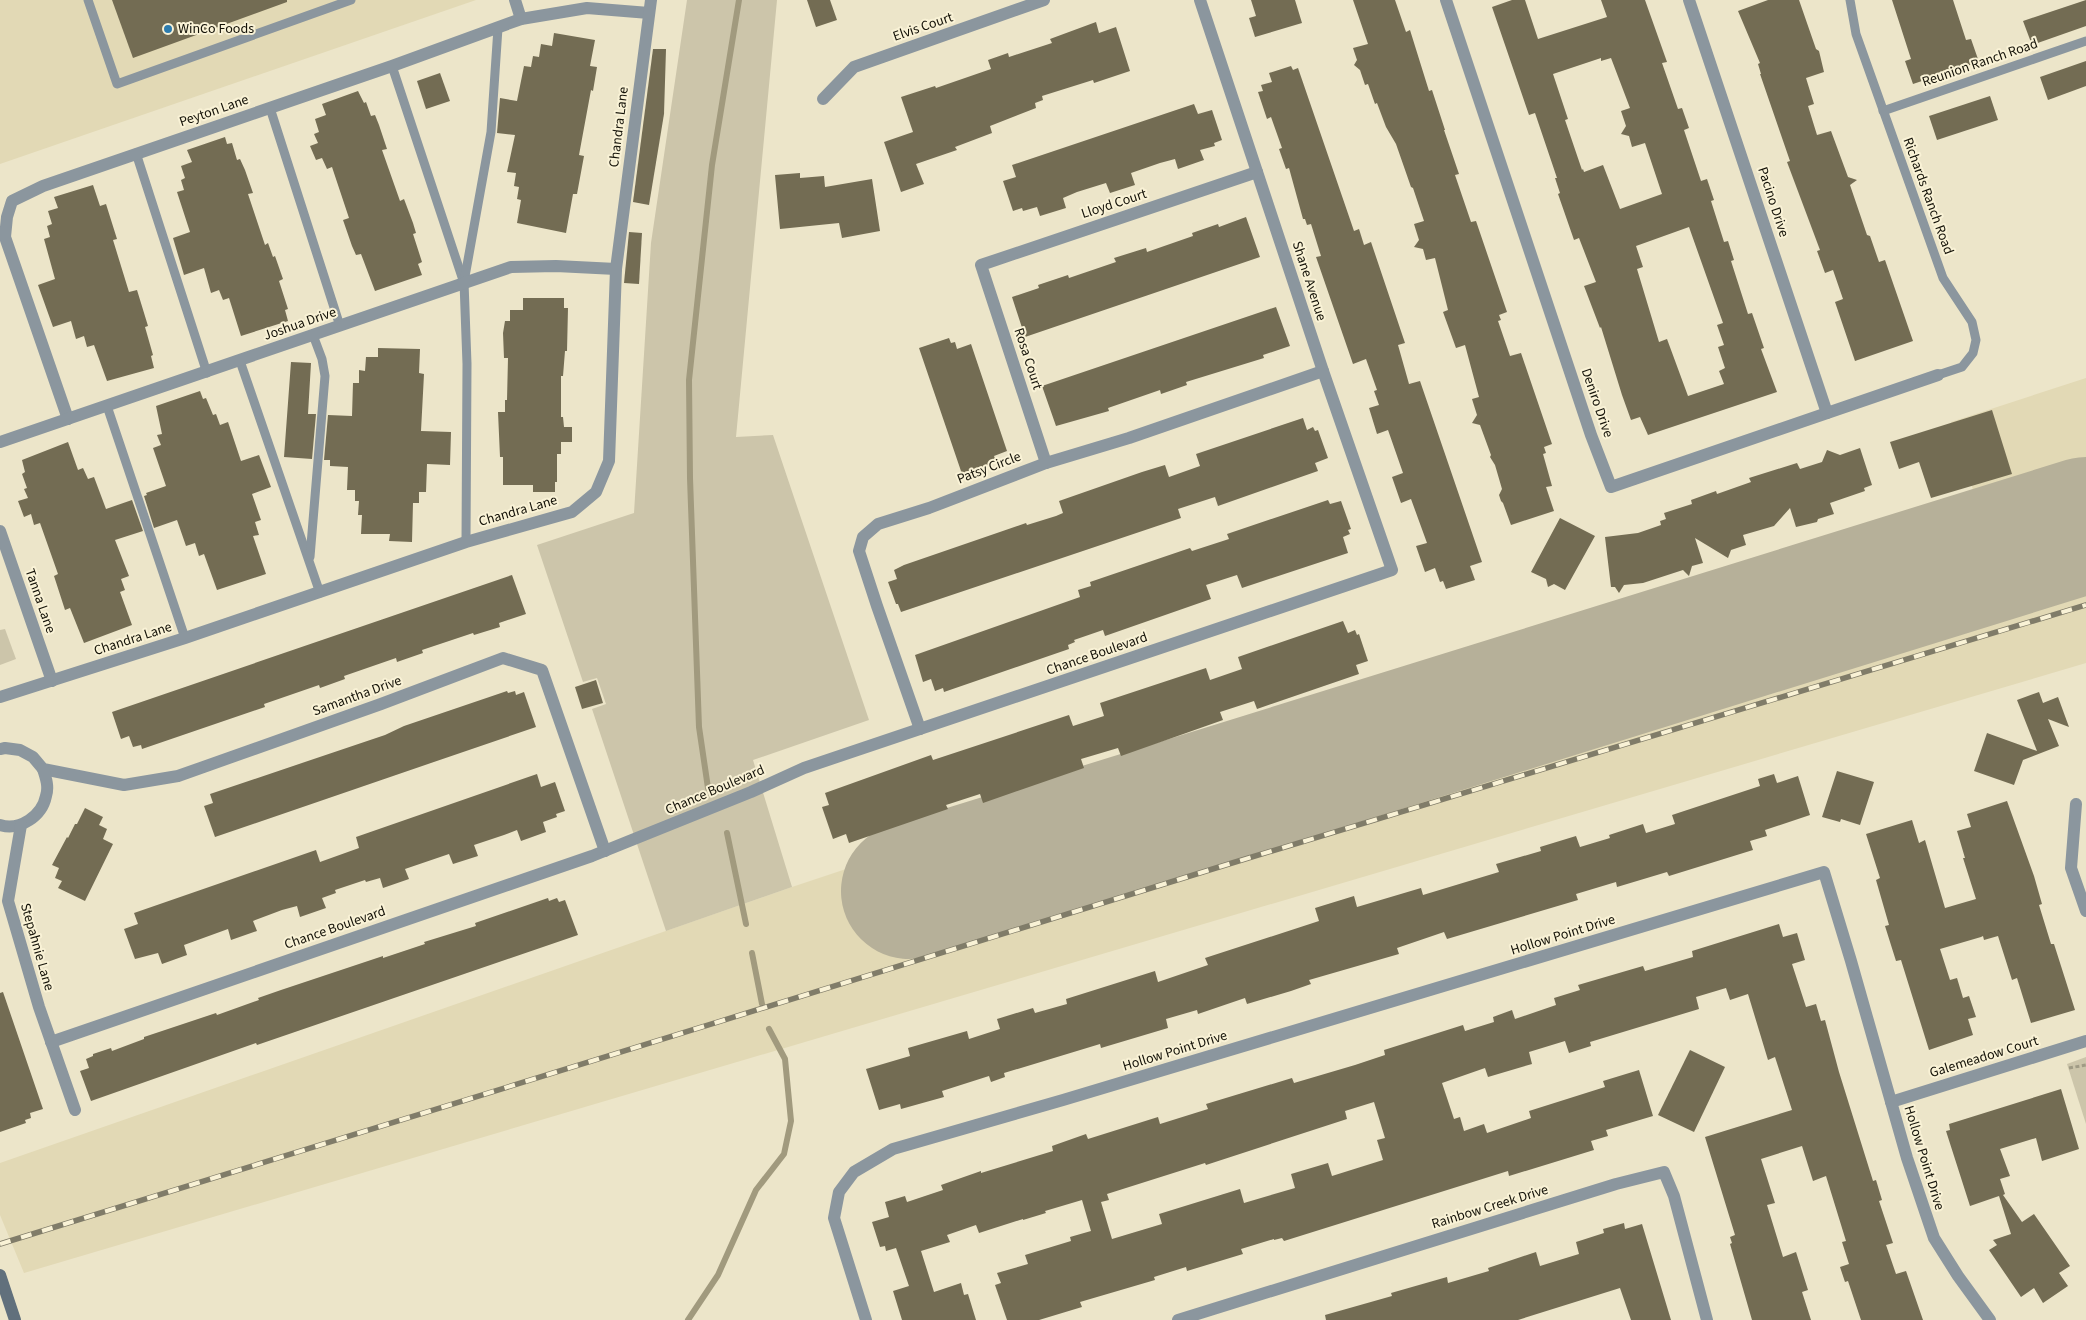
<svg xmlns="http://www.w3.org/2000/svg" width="2086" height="1320" font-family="'Source Sans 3',sans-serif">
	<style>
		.built { fill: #e2d9b5 }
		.green { fill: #ccc5aa }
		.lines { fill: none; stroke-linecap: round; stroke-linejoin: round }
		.stream { stroke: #a19a7e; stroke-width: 6 }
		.runway { stroke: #b6b099; stroke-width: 136 }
		.building { fill: #736c53; fill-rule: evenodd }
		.path { stroke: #a09b85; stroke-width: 3; stroke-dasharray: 4 2.5; stroke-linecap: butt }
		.service { stroke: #8b969e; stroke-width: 9 }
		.minor { stroke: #8b969e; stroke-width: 12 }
		.secondary { stroke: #61707c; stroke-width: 12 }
		.rail-casing { stroke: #807c69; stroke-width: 5.5 }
		.rail { stroke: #f9f2d6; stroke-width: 4; stroke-dasharray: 11; stroke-linecap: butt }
		.poi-dot { fill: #2d7cae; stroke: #f9f2d6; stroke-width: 2 }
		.labels { text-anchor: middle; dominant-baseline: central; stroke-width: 4; stroke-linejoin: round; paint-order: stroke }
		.street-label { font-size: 14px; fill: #131107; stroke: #f9f2d6 }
		.poi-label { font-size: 14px; fill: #131107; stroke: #f9f2d6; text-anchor: start }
	</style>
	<rect width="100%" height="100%" fill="#ece5c9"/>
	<g class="built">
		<path d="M0 0H476L0 164Z"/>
		<path d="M2086 378V663L24 1273 0 1215V1163L792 887 1974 493 1951 422Z"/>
	</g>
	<g class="green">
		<path d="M687 0H777L736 437 773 435 869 720 753 760 792 887 666 931 592 709 606 704 597 678 583 682 537 545 634 513 651 243Z"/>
		<path d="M5 629 16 659 0 665V630Z"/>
		<path d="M2086 1057V1124L2067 1064Z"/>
	</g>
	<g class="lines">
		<g class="stream">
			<path d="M708 788 699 727 690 478 689 380 712 165 739 0"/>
			<path d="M727 833 746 924"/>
			<path d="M752 953 762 1004"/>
			<path d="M688 1320 718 1275 756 1190 784 1154 791 1121 785 1059 769 1029"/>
		</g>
		<path class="runway" d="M909 891 2086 525"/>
	</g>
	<g class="building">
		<path d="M112 0H287V2L133 58Z"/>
		<path d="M807 0H830L837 20 816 27Z"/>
		<path d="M1251 0H1295L1302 23 1255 37 1249 18 1256 16Z"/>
		<path d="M1353 0H1395L1406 32 1410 30 1429 91 1432 90 1445 130H1444L1459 174 1455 175 1471 222 1476 221 1507 312 1499 315 1501 320 1498 321 1510 356 1521 353 1552 444 1544 447 1546 453 1543 454 1552 486 1546 487 1554 511 1511 525 1503 503 1501 501 1499 495 1502 489 1495 465 1490 457 1491 455 1480 425 1472 423 1477 415 1472 399 1479 397 1465 345 1456 348 1443 312 1448 310 1435 258 1426 260 1423 249 1414 247 1419 240 1414 224 1424 221 1413 188 1411 187 1396 144 1386 127 1377 103 1375 104 1368 84 1365 85 1360 70 1354 65 1357 60 1353 48 1368 44Z"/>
		<path d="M1512 0H1525L1538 39 1607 17 1601 0H1645L1667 62 1662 63 1678 109 1682 108 1689 128 1684 130 1701 181 1707 179 1714 200 1711 201 1724 242 1728 241 1734 260 1731 261 1748 314 1752 313 1764 348 1761 349 1777 392 1648 435 1640 417 1631 420 1622 395 1601 327 1600 328 1584 286 1596 282 1579 238 1574 240 1558 194 1560 193 1555 178H1557L1535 113 1529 115 1492 7ZM1601 58V61L1611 58 1630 108 1621 111 1626 126 1621 134 1629 136 1632 147 1645 143 1662 194 1620 209 1603 165 1584 172 1583 169 1582 170 1565 120 1568 119 1553 74ZM1689 227 1723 323 1717 325 1724 345 1718 347 1725 368 1719 371 1724 384 1688 396 1667 339 1659 342 1637 269 1643 267 1636 246Z"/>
		<path d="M1768 0H1799L1816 49 1819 51 1824 72 1806 78 1814 104 1808 106 1817 135 1831 131 1848 177 1857 180 1850 185 1867 235 1870 236 1879 262 1885 260 1913 341 1855 361 1835 302 1843 299 1833 270 1825 273 1817 251 1820 250 1787 162 1790 161 1760 74H1761L1758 64 1760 63 1738 11Z"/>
		<path d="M1892 0H1953L1966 40 1971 39 1979 62 1913 84 1905 61 1911 59Z"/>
		<path d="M2086 0V26L2032 45 2023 21Z"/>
		<path d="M1096 22 1099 33 1116 27 1130 71 1094 83 1093 80 1042 96 1043 100 1035 103 1036 108 990 126 992 133 955 147 957 150 916 164 924 184 901 192 884 142 913 132 901 97 935 86 936 88 991 69 988 60 1008 53 1009 57 1052 43 1050 39Z"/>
		<path d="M554 33 595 40 590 66 597 67 593 91 591 90 579 155 584 156 577 194H573L566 233 517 223 521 200 517 199 519 187 514 186 516 173 507 172 515 135 497 133 500 98 517 101 524 66 531 67 533 56 539 57 541 44 552 46Z"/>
		<path d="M653 49H666L664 114 649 205 633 202Z"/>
		<path d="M2086 61V86L2048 100 2040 77Z"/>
		<path d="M1291 66 1293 70 1298 68 1354 231 1359 229 1364 245 1371 242 1405 343 1398 345 1409 384 1420 381 1482 562 1470 566 1475 580 1446 589 1443 581 1440 582 1435 568 1425 572 1416 546 1427 543 1411 499 1401 503 1392 477 1403 473 1388 430 1377 434 1369 408 1379 405 1374 391 1377 390 1366 359 1353 364 1316 257 1321 256 1311 224 1307 225 1305 219H1303L1289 168 1286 169 1279 149 1282 148 1271 117 1267 119 1258 92 1263 91 1261 85 1272 82 1269 73Z"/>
		<path d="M440 73 450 101 426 109 417 81Z"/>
		<path d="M358 91 364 103 366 102 371 116 375 115 379 125 387 149 382 150 400 201 404 199 413 223 416 233 413 234 422 262 418 264 422 275 375 291 361 254 356 255 352 246 343 220 349 218 332 167 327 169 322 158 316 160 310 146 318 143 314 134 319 132 315 119 326 115 322 104Z"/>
		<path d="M1990 96 1998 120 1937 140 1929 116Z"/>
		<path d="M1194 104 1198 114 1212 110 1222 140 1214 143 1215 146 1200 150 1204 160 1178 169 1175 159 1160 163 1131 173 1135 185 1110 193 1106 183 1077 192 1063 198 1066 208 1040 216 1037 207 1023 211 1022 208 1013 211 1003 181 1016 177 1012 165Z"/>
		<path d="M225 137 227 144 232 143 237 160 240 159 245 170 253 193 248 194 265 245 268 243 273 257 275 256 283 279 279 281 288 309 285 310 288 321 241 336 229 298 223 300 219 290 211 293 204 268 184 275 173 238 190 232 177 192 184 190 181 180 185 178 181 166 192 162 187 150Z"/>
		<path d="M800 173V178L824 176 825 187 872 179 880 231 842 238 839 223 780 229 775 175Z"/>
		<path d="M93 185 100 206 106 204 117 239 113 240 129 292 137 290 148 326 145 327 153 355 151 356 154 368 107 381 94 345 87 347 84 336 76 339 71 321 53 327 38 285 55 279 44 239 50 237 47 226 52 224 48 211 58 208 54 197Z"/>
		<path d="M1246 217 1260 257 1025 337 1012 297 1039 288 1038 285 1068 275 1069 278 1116 262 1114 258 1146 248 1147 252 1193 236 1192 233 1218 224 1219 227Z"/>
		<path d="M629 232 642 233 639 284 624 283Z"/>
		<path d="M523 298H564V308H568L567 351H565L563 376H561V417H563L564 427H572V442H561V454H557V482H555V492H533V485H503V457H500L498 412H505V400H507L508 358H504L503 333 505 321H510V310H523Z"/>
		<path d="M1276 307 1290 346 1263 355 1264 358 1186 382 1187 385 1161 394 1160 390 1108 408 1109 411 1056 426 1042 386Z"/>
		<path d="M949 338 951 343 955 342 957 349 971 344 1007 451 994 456 996 461 991 464 962 474 919 348Z"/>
		<path d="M378 348 420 349 419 373 424 374 421 431 451 432 450 465 427 464 426 492H419V503H413L412 542 389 541 390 534H361L362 515H358L359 501H355V490H347L348 467 330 466V460H324L328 415 352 416 353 383H359V370L365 371 366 357H378Z"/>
		<path d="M291 362 311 363 308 414H316L312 459 284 457Z"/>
		<path d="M200 391 203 399 206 398 213 415 216 414 220 425 228 422 241 461 259 455 271 487 252 494 261 520 255 522 259 535 253 536 266 574 217 590 204 554 199 556 195 543 186 546 177 520 154 528 144 496 147 495 146 493 166 486 153 448 161 445 157 435 162 434 156 406Z"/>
		<path d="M1992 410 2012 474 1931 498 1919 462 1899 469 1890 442Z"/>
		<path d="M1303 418 1307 430 1313 427 1315 431 1318 430 1328 458 1315 463 1318 471 1218 506 1215 497 1178 509 1181 518 901 612 898 604H896L888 582 897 579 894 570 904 565 1026 523 1027 525 1056 516 1063 513 1059 501 1142 472 1165 465 1169 477 1200 466 1196 454Z"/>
		<path d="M68 442 78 470 83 468 88 479 94 477 106 509 132 500 143 531 115 540 129 576 121 579 125 590 120 592 132 625 84 643 70 608 65 610 54 576 58 574 40 523 34 525 31 514 24 517 18 501 28 498 24 489 27 488 22 474 25 472 22 460Z"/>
		<path d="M1860 448 1872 485 1864 488 1865 491 1830 503 1834 514 1818 519 1817 522 1796 527 1790 508 1774 526 1743 535 1746 545 1731 550 1728 558 1695 538 1703 563 1692 566 1689 576 1683 570 1643 583 1624 585 1619 593 1615 587H1611L1605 537 1638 533 1661 525 1660 521 1666 519 1664 513 1692 504 1691 500 1716 491 1717 494 1751 482 1749 478 1797 463 1800 469 1822 462 1827 450 1840 455Z"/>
		<path d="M1328 500 1330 504 1341 501 1351 529 1348 530 1350 534 1343 537 1348 553 1242 588 1237 575 1206 585 1211 599 1105 636 1103 630 1074 640 1075 642 1068 645 1069 649 944 692 943 688 935 691 931 679 923 682 915 655 1080 597 1078 590 1091 586 1090 582 1190 548 1192 551 1229 539 1227 534Z"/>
		<path d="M1560 518 1595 536 1565 590 1554 584 1548 587 1546 579 1531 572Z"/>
		<path d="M512 575 526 614 499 623 500 627 474 635 473 633 422 650 423 653 397 662 396 658 344 676 345 679 320 688 319 685 264 704 265 707 142 749 141 745 133 747 129 736 121 739 112 712Z"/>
		<path d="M1343 621 1348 633 1355 630 1357 635 1359 634 1368 661 1356 665 1359 674 1257 709 1254 701 1220 712 1223 720 1121 756 1118 748 1081 759 1084 768 983 803 980 794 946 805 948 809 849 843 846 834 833 839 822 807 829 805 825 793 931 755 933 760 1069 715 1073 726 1104 716 1100 703 1206 668 1210 680 1242 669 1238 657Z"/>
		<path d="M596 680 603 703 582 709 575 687Z"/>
		<path d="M507 691 508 693 515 691 516 695 524 692 536 727 215 837 204 806 213 803 210 794 385 735 404 726Z"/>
		<path d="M2039 692 2043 703 2058 697 2069 727 2048 719 2059 746 2023 760 2014 785 1974 771 1987 733 2037 751 2017 700Z"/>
		<path d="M1837 771 1874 782 1860 825 1841 819 1840 822 1822 817Z"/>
		<path d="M537 774 541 787 555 782 565 811 556 814 557 817 543 822 546 832 521 841 517 830 504 835 474 845 478 856 453 864 449 854 405 869 409 879 383 888 380 878 366 882 365 880 335 890 336 893 322 898 326 908 300 917 297 906 282 910 253 921 257 931 231 940 228 929 184 945 187 955 162 964 158 953 135 959 124 929 138 924 134 913 316 850 320 862 359 848 356 837Z"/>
		<path d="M1774 774 1777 783 1798 776 1810 815 1765 830 1767 836 1750 841 1753 850 1669 876 1667 872 1617 887 1616 882 1576 894 1578 900 1447 939 1444 932 1397 948 1399 954 1309 980 1311 984 1291 991 1247 1004 1245 998 1198 1014 1197 1010 1166 1019 1168 1028 1101 1048 1100 1044 1004 1073 1005 1077 991 1082 989 1076 942 1091 944 1097 901 1109 900 1104 879 1110 866 1069 910 1056 908 1048 967 1031 969 1039 1000 1029 997 1019 1033 1008 1035 1013 1067 1004 1066 999 1155 971 1158 982 1208 965 1205 958 1319 921 1315 908 1354 896 1357 907 1421 888 1423 895 1499 872 1496 864 1541 851 1540 847 1576 836 1580 847 1610 838 1609 835 1643 824 1646 833 1675 824 1672 815 1760 786 1758 779Z"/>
		<path d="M2007 801 2034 876 2042 904 2039 905 2051 944H2054L2075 1010 2031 1023 2017 978 2012 980 1998 936 1984 940 1983 936 1981 937 1940 949 1950 980 1957 978 1963 998 1969 996 1976 1017 1968 1019 1973 1035 1929 1050 1901 960 1896 961 1885 926 1889 925 1876 880 1880 878 1866 834 1912 820 1919 843 1925 840 1945 908 1976 899 1963 858H1965L1957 831 1971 827 1967 814Z"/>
		<path d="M85 808 103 817 99 825 107 829 103 839 113 844 85 901 58 888 62 881 55 878 59 868 52 865 67 837 68 838 75 824H77Z"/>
		<path d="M548 898 549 901 557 898 559 902 565 900 578 935 257 1045 256 1043 91 1101 80 1071 89 1068 86 1059 93 1056V1054L111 1048 112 1051 144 1039V1037L216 1013 217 1015 259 1000 258 998 281 990 383 956V958L425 944 424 942 476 926 475 923Z"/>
		<path d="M1779 924 1783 937 1797 933 1805 960 1792 964 1806 1007 1816 1004 1821 1021 1825 1020 1839 1072 1873 1181 1876 1180 1882 1200 1879 1201 1893 1243 1886 1245 1896 1274 1906 1271 1923 1320H1861L1848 1281 1845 1282 1840 1267 1849 1264 1842 1242 1846 1241 1826 1176 1813 1181 1802 1146 1761 1159 1775 1203 1767 1205 1783 1257 1796 1252 1808 1290 1802 1292 1811 1320H1752L1730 1244 1732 1243 1730 1237 1735 1235 1705 1137 1792 1110 1775 1057 1768 1060 1748 994 1730 1000 1726 988 1696 997 1699 1009 1590 1042 1591 1046 1569 1053 1565 1041 1529 1052 1532 1064 1488 1077 1485 1068 1442 1083 1454 1119 1460 1117 1464 1131 1484 1124 1487 1133 1531 1118 1529 1111 1605 1087 1603 1081 1639 1070 1653 1116 1606 1130 1608 1136 1591 1141 1594 1150 1509 1176 1508 1171 1284 1241 1282 1238 1274 1240V1239L1241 1249 1243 1254 1187 1271 1186 1267 1154 1277 1155 1280 1080 1302 1082 1307 1039 1320H1007L995 1285 1001 1283 997 1273 1028 1264 1025 1255 1071 1241 1070 1237 1091 1231 1082 1200 1045 1211 1046 1213 1023 1220V1219L979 1233 976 1225 947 1235 950 1242 921 1251 934 1292 961 1283 964 1295 968 1294 976 1320H902L893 1291 909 1286 896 1248 886 1251 885 1246 880 1247 872 1222 889 1217 885 1202 905 1196 907 1202 943 1190 941 1185 981 1171V1173L1053 1151 1052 1146 1086 1134 1088 1139 1158 1117 1160 1124 1208 1109 1206 1104 1292 1078 1294 1083 1355 1065 1385 1055 1384 1050 1463 1025 1465 1031 1494 1022 1493 1017 1512 1010 1515 1019 1556 1005 1554 998 1580 990 1578 985 1643 966 1645 971 1693 957 1692 951ZM1374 1102 1385 1138 1377 1140 1383 1160 1332 1176 1328 1163 1291 1174 1295 1188 1244 1203 1240 1189 1159 1214 1162 1224 1112 1239 1101 1202 1109 1200 1107 1194 1205 1163 1206 1165 1347 1119 1345 1111Z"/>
		<path d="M3 992 43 1109 30 1113 31 1118 25 1120 26 1123 0 1132V993Z"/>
		<path d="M1690 1050 1725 1067 1694 1132 1658 1115Z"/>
		<path d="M2061 1089 2079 1149 2042 1161 2036 1138 2000 1149 2010 1176 2000 1179 2005 1194 2003 1195 2022 1222 2034 1214 2070 1266 2059 1273 2068 1286 2043 1303 2034 1288 2021 1297 1989 1250 1997 1245 1993 1240 2011 1234 1999 1196 1970 1206 1946 1131 1950 1130 1949 1124Z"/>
		<path d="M1624 1223 1625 1229 1642 1224 1671 1320H1631L1620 1288 1518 1320H1326L1325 1315 1392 1296 1391 1293 1447 1277 1448 1283 1489 1271 1488 1268 1536 1252 1540 1266 1579 1254 1576 1242 1604 1233 1603 1229Z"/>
	</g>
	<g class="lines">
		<path class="path" d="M2069 1068 2086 1065"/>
		<g class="service">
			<path d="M88 0 117 84 351 0"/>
			<path d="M1850 0 1856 34 1943 278 1972 322 1976 340 1973 353 1962 367 1938 375"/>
			<path d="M392 66 463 280"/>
			<path d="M270 108 340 326"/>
			<path d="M1883 111 2086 41"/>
			<path d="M136 153 207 373"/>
			<path d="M240 361 320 593"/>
			<path d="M107 406 185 638"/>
			<path d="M466 542 467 364 464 282 491 132 498 28"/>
			<path d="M310 557 325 376 322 359 313 335"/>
		</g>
		<g class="minor">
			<path d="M515 0 521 19"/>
			<path d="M1446 0 1591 435 1611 487 1938 375"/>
			<path d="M1689 0 1827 413"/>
			<path d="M823 99 854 67 1044 0"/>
			<path d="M68 419 5 237 7 217 12 201 43 186 392 66 521 19 587 8 649 13"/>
			<path d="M0 442 511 267 556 266 616 269"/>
			<path d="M1046 463 981 265 1257 172"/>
			<path d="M0 531 52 681"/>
			<path d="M0 697 185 638 466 542 572 512 596 492 609 461 616 269 651 0"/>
			<path d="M920 729 877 606 859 551 863 537 878 524 929 508 1046 463 1129 438 1323 371"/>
			<path d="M0 749 5 748 20 750 33 757 43 769 124 785 178 776 381 704 503 658 542 670 605 851"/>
			<path d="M2076 804 2071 868 2086 911"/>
			<path d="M0 825C20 831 42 816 46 796 49 787 46 778 43 769"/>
			<path d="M21 825 8 901 39 1007 75 1110"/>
			<path d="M51 1042 592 856 751 792 804 768 1392 570 1323 371 1200 0"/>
			<path d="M1891 1102 2086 1041"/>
			<path d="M866 1320 834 1218 839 1192 854 1172 893 1149 1063 1100 1824 872 1851 961 1907 1158 1934 1238 1958 1276 1990 1320"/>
			<path d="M1178 1320 1616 1184 1664 1172 1674 1196 1707 1320"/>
		</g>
		<path class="secondary" d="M0 1275 15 1320"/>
		<g class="rail-casing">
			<path id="rail" d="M0 1244 1232 863 2086 605"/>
		</g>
		<use href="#rail" class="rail"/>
	</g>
	<circle class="poi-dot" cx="168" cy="29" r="5"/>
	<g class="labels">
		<g class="street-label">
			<text transform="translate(923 27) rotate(-19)">Elvis Court</text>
			<text transform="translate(1980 63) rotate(-19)">Reunion Ranch Road</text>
			<text transform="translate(214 111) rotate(-19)">Peyton Lane</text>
			<text transform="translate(619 127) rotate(-83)">Chandra Lane</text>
			<text transform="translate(1928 196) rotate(70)">Richards Ranch Road</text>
			<text transform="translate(1773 202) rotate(72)">Pacino Drive</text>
			<text transform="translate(1114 204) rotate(-18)">Lloyd Court</text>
			<text transform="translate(1309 281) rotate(72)">Shane Avenue</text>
			<text transform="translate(300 324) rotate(-19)">Joshua Drive</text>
			<text transform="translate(1028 359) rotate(72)">Rosa Court</text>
			<text transform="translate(1597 403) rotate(71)">Deniro Drive</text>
			<text transform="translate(989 468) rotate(-21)">Patsy Circle</text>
			<text transform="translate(518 511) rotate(-16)">Chandra Lane</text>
			<text transform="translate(40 601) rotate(71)">Tanna Lane</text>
			<text transform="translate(133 639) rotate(-18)">Chandra Lane</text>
			<text transform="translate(1097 654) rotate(-19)">Chance Boulevard</text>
			<text transform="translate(357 696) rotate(-20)">Samantha Drive</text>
			<text transform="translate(715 790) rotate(-23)">Chance Boulevard</text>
			<text transform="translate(335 928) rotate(-19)">Chance Boulevard</text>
			<text transform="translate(1563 935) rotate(-17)">Hollow Point Drive</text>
			<text transform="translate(37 947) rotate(74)">Stepahnie Lane</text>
			<text transform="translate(1175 1051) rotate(-17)">Hollow Point Drive</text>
			<text transform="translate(1984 1057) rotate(-17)">Galemeadow Court</text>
			<text transform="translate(1924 1158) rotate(73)">Hollow Point Drive</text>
			<text transform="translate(1490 1207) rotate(-17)">Rainbow Creek Drive</text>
		</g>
		<g class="poi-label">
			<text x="178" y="29">WinCo Foods</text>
		</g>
	</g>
</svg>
